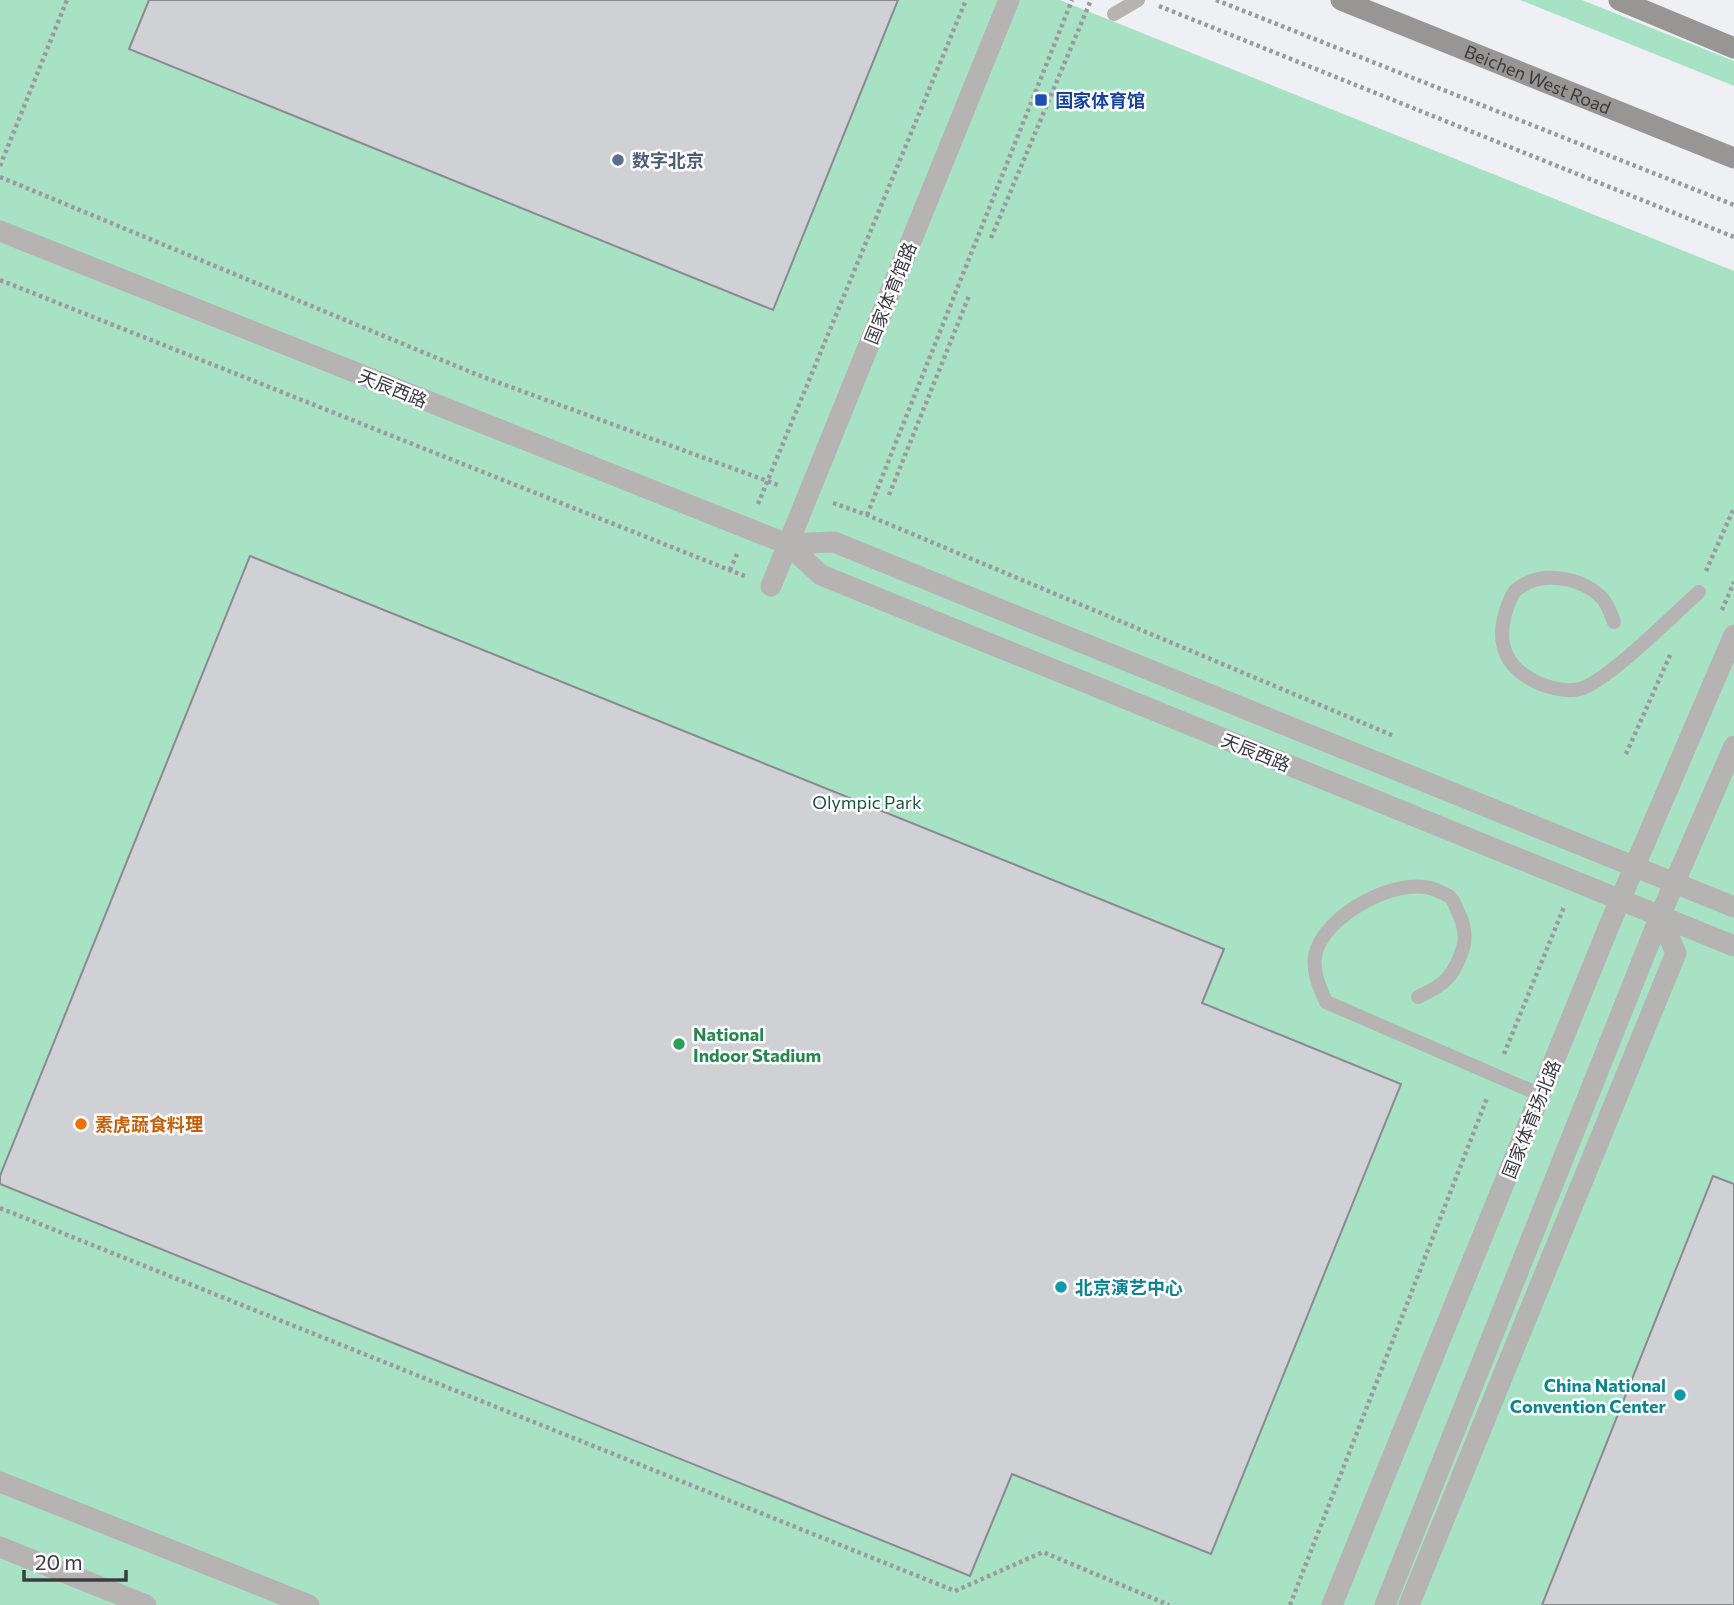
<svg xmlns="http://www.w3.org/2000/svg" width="1734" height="1605" font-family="Commissioner,'Noto Sans SC',sans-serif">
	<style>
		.green { fill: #a8e2c4 }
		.building { fill: #d0d1d5; stroke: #898b8e; stroke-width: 2 }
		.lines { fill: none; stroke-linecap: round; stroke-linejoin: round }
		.path { stroke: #9b9b9e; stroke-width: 4.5; stroke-dasharray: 3.5 3.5; stroke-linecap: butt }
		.service { stroke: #b5b4b2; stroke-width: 14 }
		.tertiary { stroke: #b5b4b2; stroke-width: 21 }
		.secondary { stroke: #989694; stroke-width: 21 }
		.transit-dot { fill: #1a4fb4; stroke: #fdfdff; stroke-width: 2.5 }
		.service-dot { fill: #5c6f8a; stroke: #fdfdff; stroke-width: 2.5 }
		.leisure-dot { fill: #2e9e5b; stroke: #fdfdff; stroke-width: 2.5 }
		.food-dot { fill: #e8710a; stroke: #fdfdff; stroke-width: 2.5 }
		.culture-dot { fill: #0f9aa8; stroke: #fdfdff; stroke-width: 2.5 }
		.labels { text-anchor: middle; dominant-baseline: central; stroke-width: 5; stroke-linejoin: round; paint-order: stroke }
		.street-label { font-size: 18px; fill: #3c3c3e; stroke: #fdfdff }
		.transit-label { font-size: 18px; font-weight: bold; fill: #164399; stroke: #fdfdff; text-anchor: start }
		.service-label { font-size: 18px; font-weight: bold; fill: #4e5e75; stroke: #fdfdff; text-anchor: start }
		.park-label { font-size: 18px; fill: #1e533c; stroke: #fdfdff }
		.leisure-label { font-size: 18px; font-weight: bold; fill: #27864d; stroke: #fdfdff; text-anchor: start }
		.food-label { font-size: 18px; font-weight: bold; fill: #c56008; stroke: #fdfdff; text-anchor: start }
		.culture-label { font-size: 18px; font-weight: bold; fill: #0d838f; stroke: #fdfdff; text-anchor: start }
	</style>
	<rect width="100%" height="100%" fill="#eff0f4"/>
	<g class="green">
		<path d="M0 0H1060L1734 271V1605H0Z"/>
		<path d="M1520 0H1582L1734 61V86Z"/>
	</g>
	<g class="building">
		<path d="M149 0H898L773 310 129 49Z"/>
		<path d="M250 556 1224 949 1202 1003 1401 1084 1211 1554 1012 1474 970 1576 0 1184V1176Z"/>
		<path d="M1713 1176 1734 1184V1605H1542Z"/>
	</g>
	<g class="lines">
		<g class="path">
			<path d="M1216 0 1734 205"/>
			<path d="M1159 6 1734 237"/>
			<path d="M0 166 67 0"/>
			<path d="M0 177 478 375 781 486"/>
			<path d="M991 238 1091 0"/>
			<path d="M0 280 747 577"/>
			<path d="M889 495 969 296"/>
			<path d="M833 503 867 515 1394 736"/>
			<path d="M758 504 966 0"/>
			<path d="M867 515 1072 0"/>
			<path d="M730 570 737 554"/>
			<path d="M1706 571 1734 508"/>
			<path d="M1722 610 1734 582"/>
			<path d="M1626 754 1671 653"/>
			<path d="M1504 1054 1564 907"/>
			<path d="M0 1208 955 1591 1043 1552 1169 1605"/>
			<path d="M1290 1605 1487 1098"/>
		</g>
		<g class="service">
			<path d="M1114 14 1138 0"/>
			<path d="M1614 622C1611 615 1608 604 1602 598 1581 577 1539 569 1515 591 1512 594 1510 601 1508 605 1497 634 1500 661 1529 678 1541 686 1565 693 1580 689 1608 681 1674 614 1699 592"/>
			<path d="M1418 997C1445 985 1454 976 1463 948 1467 937 1463 921 1458 912 1456 908 1454 900 1450 897 1447 894 1440 892 1436 890 1399 874 1322 916 1315 956 1313 973 1319 986 1326 1002L1541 1095"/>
		</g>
		<g class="tertiary">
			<path d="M0 231 787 544 821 575 1734 946"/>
			<path d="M787 544 834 542 1734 907"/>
			<path d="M771 586 1009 0"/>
			<path d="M0 1482 309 1605"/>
			<path d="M0 1547 146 1605"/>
			<path d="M1332 1605 1609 926 1734 635"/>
			<path d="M1385 1605 1660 916 1734 746"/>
			<path d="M1409 1605 1676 953 1660 916"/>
		</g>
		<g class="secondary">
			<path id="s1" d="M1341 0 1734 158"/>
			<path d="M1619 0 1734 48"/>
		</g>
	</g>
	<rect class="transit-dot" x="1034" y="93" width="14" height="14" rx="3.5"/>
	<circle class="service-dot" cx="618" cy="160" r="7"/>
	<circle class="leisure-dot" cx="679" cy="1044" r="7"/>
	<circle class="food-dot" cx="81" cy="1124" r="7"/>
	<g class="culture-dot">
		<circle cx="1061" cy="1287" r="7"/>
		<circle cx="1680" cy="1395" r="7"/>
	</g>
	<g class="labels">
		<g class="street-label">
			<text stroke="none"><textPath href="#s1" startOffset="212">Beichen West Road</textPath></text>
			<text transform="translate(890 293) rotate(-68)">国家体育馆路</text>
			<text transform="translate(393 388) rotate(22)">天辰西路</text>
			<text transform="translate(1256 752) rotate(22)">天辰西路</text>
			<text transform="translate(1531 1119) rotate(-68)">国家体育场北路</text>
		</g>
		<g class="transit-label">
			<text x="1055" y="100">国家体育馆</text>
		</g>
		<g class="service-label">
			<text x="632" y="160">数字北京</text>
		</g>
		<g class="park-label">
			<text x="867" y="802">Olympic Park</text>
		</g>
		<g class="leisure-label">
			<text x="693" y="1034">National<tspan x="693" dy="21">Indoor Stadium</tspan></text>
		</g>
		<g class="food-label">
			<text x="95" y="1124">素虎蔬食料理</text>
		</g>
		<g class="culture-label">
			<text x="1075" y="1287">北京演艺中心</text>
			<text x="1666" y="1385" text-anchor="end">China National<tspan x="1666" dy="21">Convention Center</tspan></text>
		</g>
	</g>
	<path d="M24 1570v10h102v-10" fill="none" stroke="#3c3c3e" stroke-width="3.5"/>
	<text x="35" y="1570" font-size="21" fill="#3c3c3e" stroke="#fdfdff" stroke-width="5" paint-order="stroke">20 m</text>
</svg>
